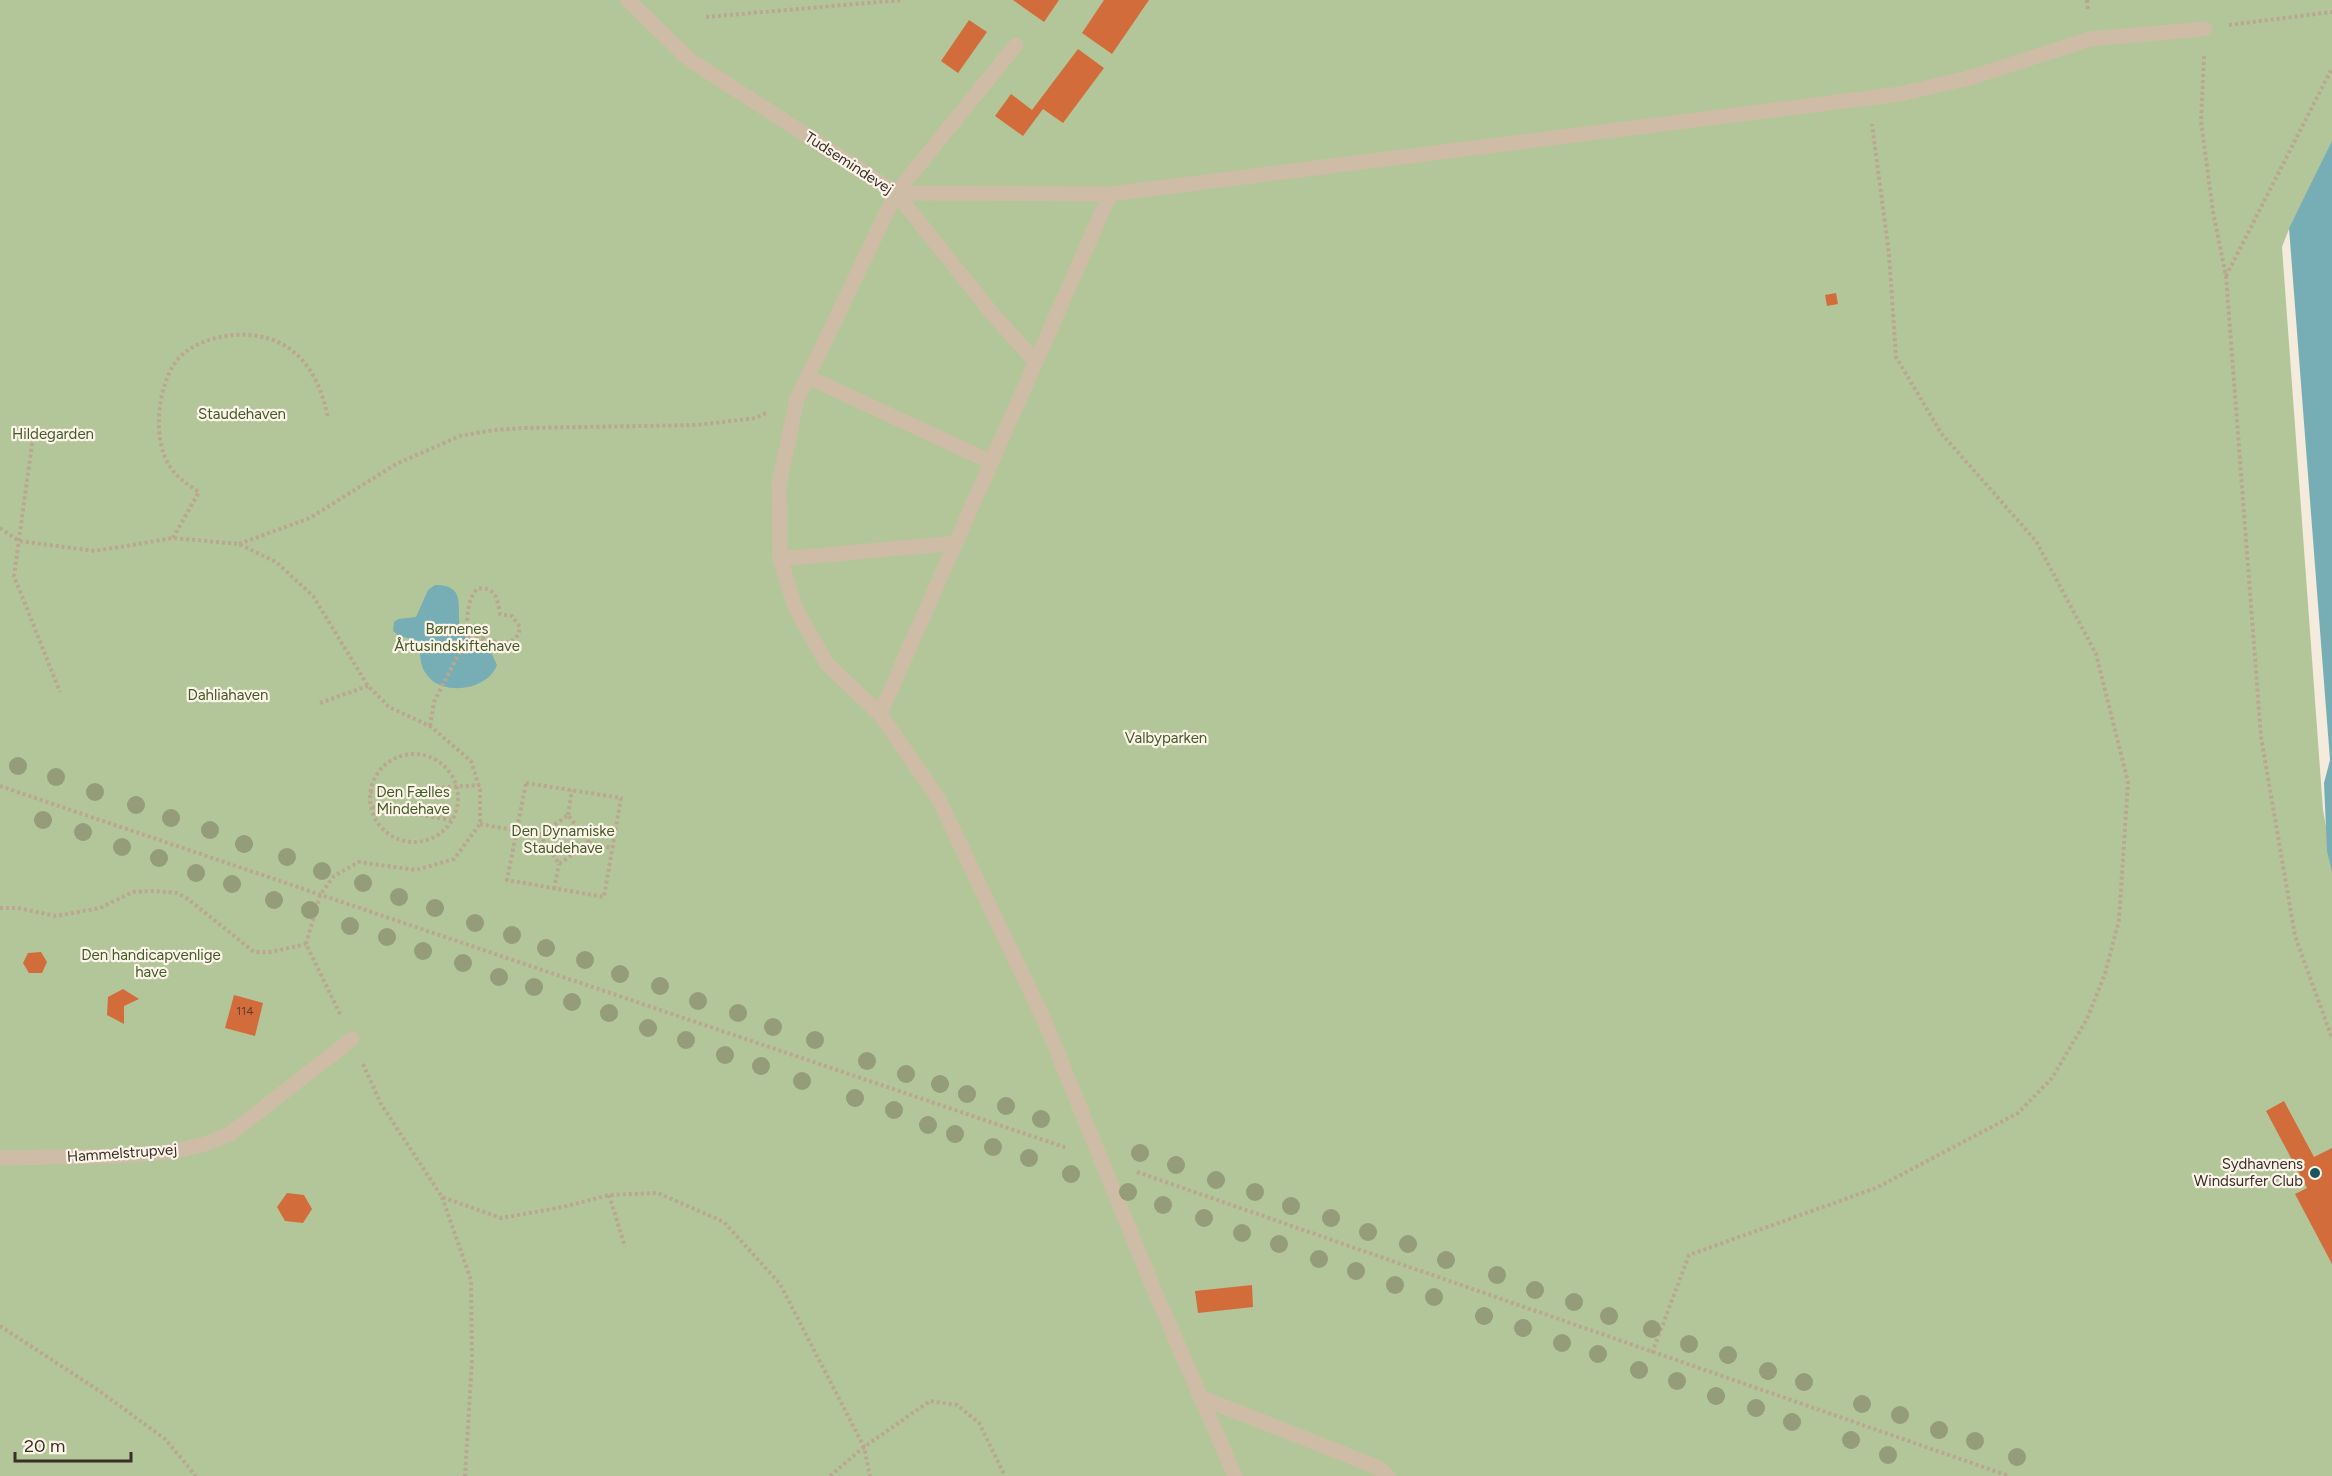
<svg xmlns="http://www.w3.org/2000/svg" width="2332" height="1476" font-family="Figtree,sans-serif">
	<style>
		.green { fill: #b3c69a }
		.water { fill: #77aeb5 }
		.building { fill: #d36c3b }
		.lines { fill: none; stroke-linecap: round; stroke-linejoin: round }
		.path { stroke: #bba690; stroke-width: 4; stroke-dasharray: 3 3; stroke-linecap: butt }
		.service { stroke: #cfbca6; stroke-width: 15 }
		.tree { fill: #949c79 }
		.poi-dot { fill: #185660; stroke: #fcf4e9; stroke-width: 2 }
		.labels { text-anchor: middle; dominant-baseline: central; stroke-width: 4.5; stroke-linejoin: round; paint-order: stroke }
		.number-label { font-size: 12px; fill: #603e2d }
		.street-label { font-size: 15px; fill: #3a2f28; stroke: #fcf4e9 }
		.park-label { font-size: 15px; fill: #445b28; stroke: #fcf4e9 }
		.poi-label { font-size: 15px; fill: #3a2f28; stroke: #fcf4e9; text-anchor: end }
	</style>
	<rect width="100%" height="100%" fill="#f5ebdc"/>
	<path class="green" d="M0 0H2332V145L2291 224 2282 247 2323 810 2332 860V1476H0Z"/>
	<g class="water">
		<path d="M2332 141V872L2327 851 2324 783 2330 760 2289 228Z"/>
		<path d="M435 585C472 585 452 615 463 635L489 648 497 665C488 690 443 697 427 675 417 662 423 651 416 640L399 636 393 631 394 622 398 619 416 617 428 590Z"/>
	</g>
	<g class="building">
		<path d="M1013 0H1059L1044 22Z"/>
		<path d="M1104 0H1149L1112 54 1082 33Z"/>
		<path d="M969 20 987 32 958 73 941 61Z"/>
		<path d="M1078 49 1104 68 1063 123 1043 109 1023 136 995 116 1011 94 1032 110Z"/>
		<path d="M1836 293 1838 304 1827 306 1825 295Z"/>
		<path d="M41 952 47 962 42 973H29L23 963 28 953Z"/>
		<path d="M123 989 139 999 124 1006V1024L107 1015 108 997Z"/>
		<path d="M234 995 263 1003 255 1036 225 1028Z"/>
		<path d="M2284 1101 2314 1157 2332 1148V1264L2295 1194 2307 1188 2266 1111Z"/>
		<path d="M287 1193 304 1195 312 1209 303 1223 285 1221 277 1207Z"/>
		<path d="M1252 1285 1253 1307 1198 1313 1195 1291Z"/>
	</g>
	<g class="lines">
		<g class="path">
			<path d="M2087 0 2088 11"/>
			<path d="M706 17 902 0"/>
			<path d="M2229 25 2332 12"/>
			<path d="M2204 56 2201 121 2213 212 2226 276 2261 737 2295 936 2332 1038"/>
			<path d="M2226 276 2332 68"/>
			<path d="M33 437 14 576 60 692"/>
			<path d="M0 528 19 541 95 551 173 538 239 544 276 562 313 596 368 686 389 707 430 726 471 761 480 789V824L454 859 416 870 359 862 334 876 320 895 306 944 341 1016"/>
			<path d="M173 538 199 492C187 484 176 477 169 465 151 438 158 375 183 354 197 342 215 337 233 335 289 331 318 366 328 418"/>
			<path d="M239 544 310 518 396 464 460 436 494 430 526 428 697 425 756 418 766 413"/>
			<path d="M320 703 368 686"/>
			<path d="M430 726 434 702 469 634C466 619 467 600 477 589 495 585 498 600 500 614L512 616 520 627C517 653 485 639 469 634"/>
			<circle cx="414" cy="798" r="44"/>
			<path d="M526 783 621 798 604 897 507 880Z"/>
			<path d="M0 786 1067 1148"/>
			<path d="M370 792 480 785"/>
			<path d="M372 807 451 820"/>
			<path d="M568 815 572 790"/>
			<path d="M480 824 540 835 559 864 589 843 612 848"/>
			<path d="M540 835 568 815 589 843"/>
			<path d="M554 889 559 864"/>
			<path d="M0 908H18L56 916 100 908 133 892 152 891 177 893 188 899 254 952H271L306 944"/>
			<path d="M363 1064 381 1104 442 1197 501 1218 563 1207 609 1195 658 1193 724 1222 780 1284 864 1447 870 1476"/>
			<path d="M1137 1172 2009 1476"/>
			<path d="M609 1195 625 1247"/>
			<path d="M442 1197 471 1280 472 1360 465 1476"/>
			<path d="M0 1326 98 1390 165 1439 196 1476"/>
			<path d="M1652 1353 1689 1255 1876 1188 2018 1113 2052 1078 2087 1019 2105 974 2119 920 2128 782 2096 654 2036 541 1941 433 1896 357 1889 254 1872 124"/>
			<path d="M830 1476 864 1447 930 1401 957 1405 979 1423 1005 1476"/>
		</g>
		<g class="service">
			<path d="M628 0 690 60 896 193 991 312 1036 362"/>
			<path d="M1016 45 896 193 797 399 779 484 780 559 795 607 827 664 880 714 938 798 1045 1022 1155 1292 1235 1476"/>
			<path d="M896 193 1110 194 1900 94 1969 78 2090 39 2204 29"/>
			<path d="M808 377 991 462"/>
			<path d="M780 559 956 543"/>
			<path d="M880 714 1110 194"/>
			<path d="M0 1158 112 1156 171 1152 205 1144 230 1134 352 1039"/>
			<path d="M1200 1397 1379 1468 1388 1476"/>
		</g>
	</g>
	<g class="tree">
		<circle cx="18" cy="766" r="9"/>
		<circle cx="56" cy="777" r="9"/>
		<circle cx="95" cy="792" r="9"/>
		<circle cx="136" cy="805" r="9"/>
		<circle cx="171" cy="818" r="9"/>
		<circle cx="43" cy="820" r="9"/>
		<circle cx="210" cy="830" r="9"/>
		<circle cx="83" cy="832" r="9"/>
		<circle cx="244" cy="844" r="9"/>
		<circle cx="122" cy="847" r="9"/>
		<circle cx="287" cy="857" r="9"/>
		<circle cx="159" cy="858" r="9"/>
		<circle cx="322" cy="871" r="9"/>
		<circle cx="196" cy="873" r="9"/>
		<circle cx="363" cy="883" r="9"/>
		<circle cx="232" cy="884" r="9"/>
		<circle cx="399" cy="897" r="9"/>
		<circle cx="274" cy="900" r="9"/>
		<circle cx="435" cy="908" r="9"/>
		<circle cx="310" cy="910" r="9"/>
		<circle cx="475" cy="923" r="9"/>
		<circle cx="350" cy="926" r="9"/>
		<circle cx="512" cy="935" r="9"/>
		<circle cx="387" cy="937" r="9"/>
		<circle cx="546" cy="948" r="9"/>
		<circle cx="423" cy="951" r="9"/>
		<circle cx="585" cy="960" r="9"/>
		<circle cx="463" cy="963" r="9"/>
		<circle cx="620" cy="974" r="9"/>
		<circle cx="499" cy="977" r="9"/>
		<circle cx="660" cy="986" r="9"/>
		<circle cx="534" cy="987" r="9"/>
		<circle cx="698" cy="1001" r="9"/>
		<circle cx="572" cy="1002" r="9"/>
		<circle cx="609" cy="1013" r="9"/>
		<circle cx="738" cy="1013" r="9"/>
		<circle cx="773" cy="1027" r="9"/>
		<circle cx="648" cy="1028" r="9"/>
		<circle cx="686" cy="1040" r="9"/>
		<circle cx="815" cy="1040" r="9"/>
		<circle cx="725" cy="1055" r="9"/>
		<circle cx="867" cy="1061" r="9"/>
		<circle cx="761" cy="1066" r="9"/>
		<circle cx="906" cy="1074" r="9"/>
		<circle cx="802" cy="1081" r="9"/>
		<circle cx="940" cy="1084" r="9"/>
		<circle cx="967" cy="1094" r="9"/>
		<circle cx="855" cy="1098" r="9"/>
		<circle cx="1006" cy="1106" r="9"/>
		<circle cx="894" cy="1110" r="9"/>
		<circle cx="1041" cy="1119" r="9"/>
		<circle cx="928" cy="1125" r="9"/>
		<circle cx="955" cy="1134" r="9"/>
		<circle cx="993" cy="1147" r="9"/>
		<circle cx="1140" cy="1153" r="9"/>
		<circle cx="1029" cy="1158" r="9"/>
		<circle cx="1176" cy="1165" r="9"/>
		<circle cx="1071" cy="1174" r="9"/>
		<circle cx="1216" cy="1180" r="9"/>
		<circle cx="1128" cy="1192" r="9"/>
		<circle cx="1255" cy="1192" r="9"/>
		<circle cx="1163" cy="1205" r="9"/>
		<circle cx="1291" cy="1206" r="9"/>
		<circle cx="1204" cy="1218" r="9"/>
		<circle cx="1331" cy="1218" r="9"/>
		<circle cx="1368" cy="1232" r="9"/>
		<circle cx="1242" cy="1233" r="9"/>
		<circle cx="1279" cy="1244" r="9"/>
		<circle cx="1408" cy="1244" r="9"/>
		<circle cx="1319" cy="1259" r="9"/>
		<circle cx="1446" cy="1260" r="9"/>
		<circle cx="1356" cy="1271" r="9"/>
		<circle cx="1497" cy="1275" r="9"/>
		<circle cx="1395" cy="1285" r="9"/>
		<circle cx="1535" cy="1290" r="9"/>
		<circle cx="1434" cy="1297" r="9"/>
		<circle cx="1574" cy="1302" r="9"/>
		<circle cx="1484" cy="1316" r="9"/>
		<circle cx="1609" cy="1316" r="9"/>
		<circle cx="1523" cy="1328" r="9"/>
		<circle cx="1652" cy="1329" r="9"/>
		<circle cx="1562" cy="1343" r="9"/>
		<circle cx="1689" cy="1344" r="9"/>
		<circle cx="1598" cy="1354" r="9"/>
		<circle cx="1728" cy="1355" r="9"/>
		<circle cx="1639" cy="1370" r="9"/>
		<circle cx="1768" cy="1371" r="9"/>
		<circle cx="1677" cy="1381" r="9"/>
		<circle cx="1804" cy="1382" r="9"/>
		<circle cx="1716" cy="1396" r="9"/>
		<circle cx="1862" cy="1404" r="9"/>
		<circle cx="1756" cy="1408" r="9"/>
		<circle cx="1900" cy="1415" r="9"/>
		<circle cx="1792" cy="1422" r="9"/>
		<circle cx="1939" cy="1430" r="9"/>
		<circle cx="1851" cy="1440" r="9"/>
		<circle cx="1975" cy="1441" r="9"/>
		<circle cx="1888" cy="1455" r="9"/>
		<circle cx="2017" cy="1457" r="9"/>
	</g>
	<circle class="poi-dot" cx="2315" cy="1173" r="6"/>
	<g class="labels">
		<g class="number-label">
			<text x="245" y="1011">114</text>
		</g>
		<g class="street-label">
			<text transform="translate(849 163) rotate(33)">Tudsemindevej</text>
			<text transform="translate(122 1153) rotate(-4)">Hammelstrupvej</text>
		</g>
		<g class="park-label">
			<text x="242" y="414">Staudehaven</text>
			<text x="53" y="434">Hildegarden</text>
			<text x="457" y="629">Børnenes<tspan x="457" dy="17">Årtusindskiftehave</tspan></text>
			<text x="228" y="695">Dahliahaven</text>
			<text x="1166" y="738">Valbyparken</text>
			<text x="413" y="792">Den Fælles<tspan x="413" dy="17">Mindehave</tspan></text>
			<text x="563" y="831">Den Dynamiske<tspan x="563" dy="17">Staudehave</tspan></text>
			<text x="151" y="955">Den handicapvenlige<tspan x="151" dy="17">have</tspan></text>
		</g>
		<g class="poi-label">
			<text x="2303" y="1164">Sydhavnens<tspan x="2303" dy="17">Windsurfer Club</tspan></text>
		</g>
	</g>
	<path d="M15 1452v9h116v-9" fill="none" stroke="#3a2f28" stroke-width="3"/>
	<text x="24" y="1452" font-size="18" fill="#3a2f28" stroke="#fcf4e9" stroke-width="4.5" paint-order="stroke">20 m</text>
</svg>
